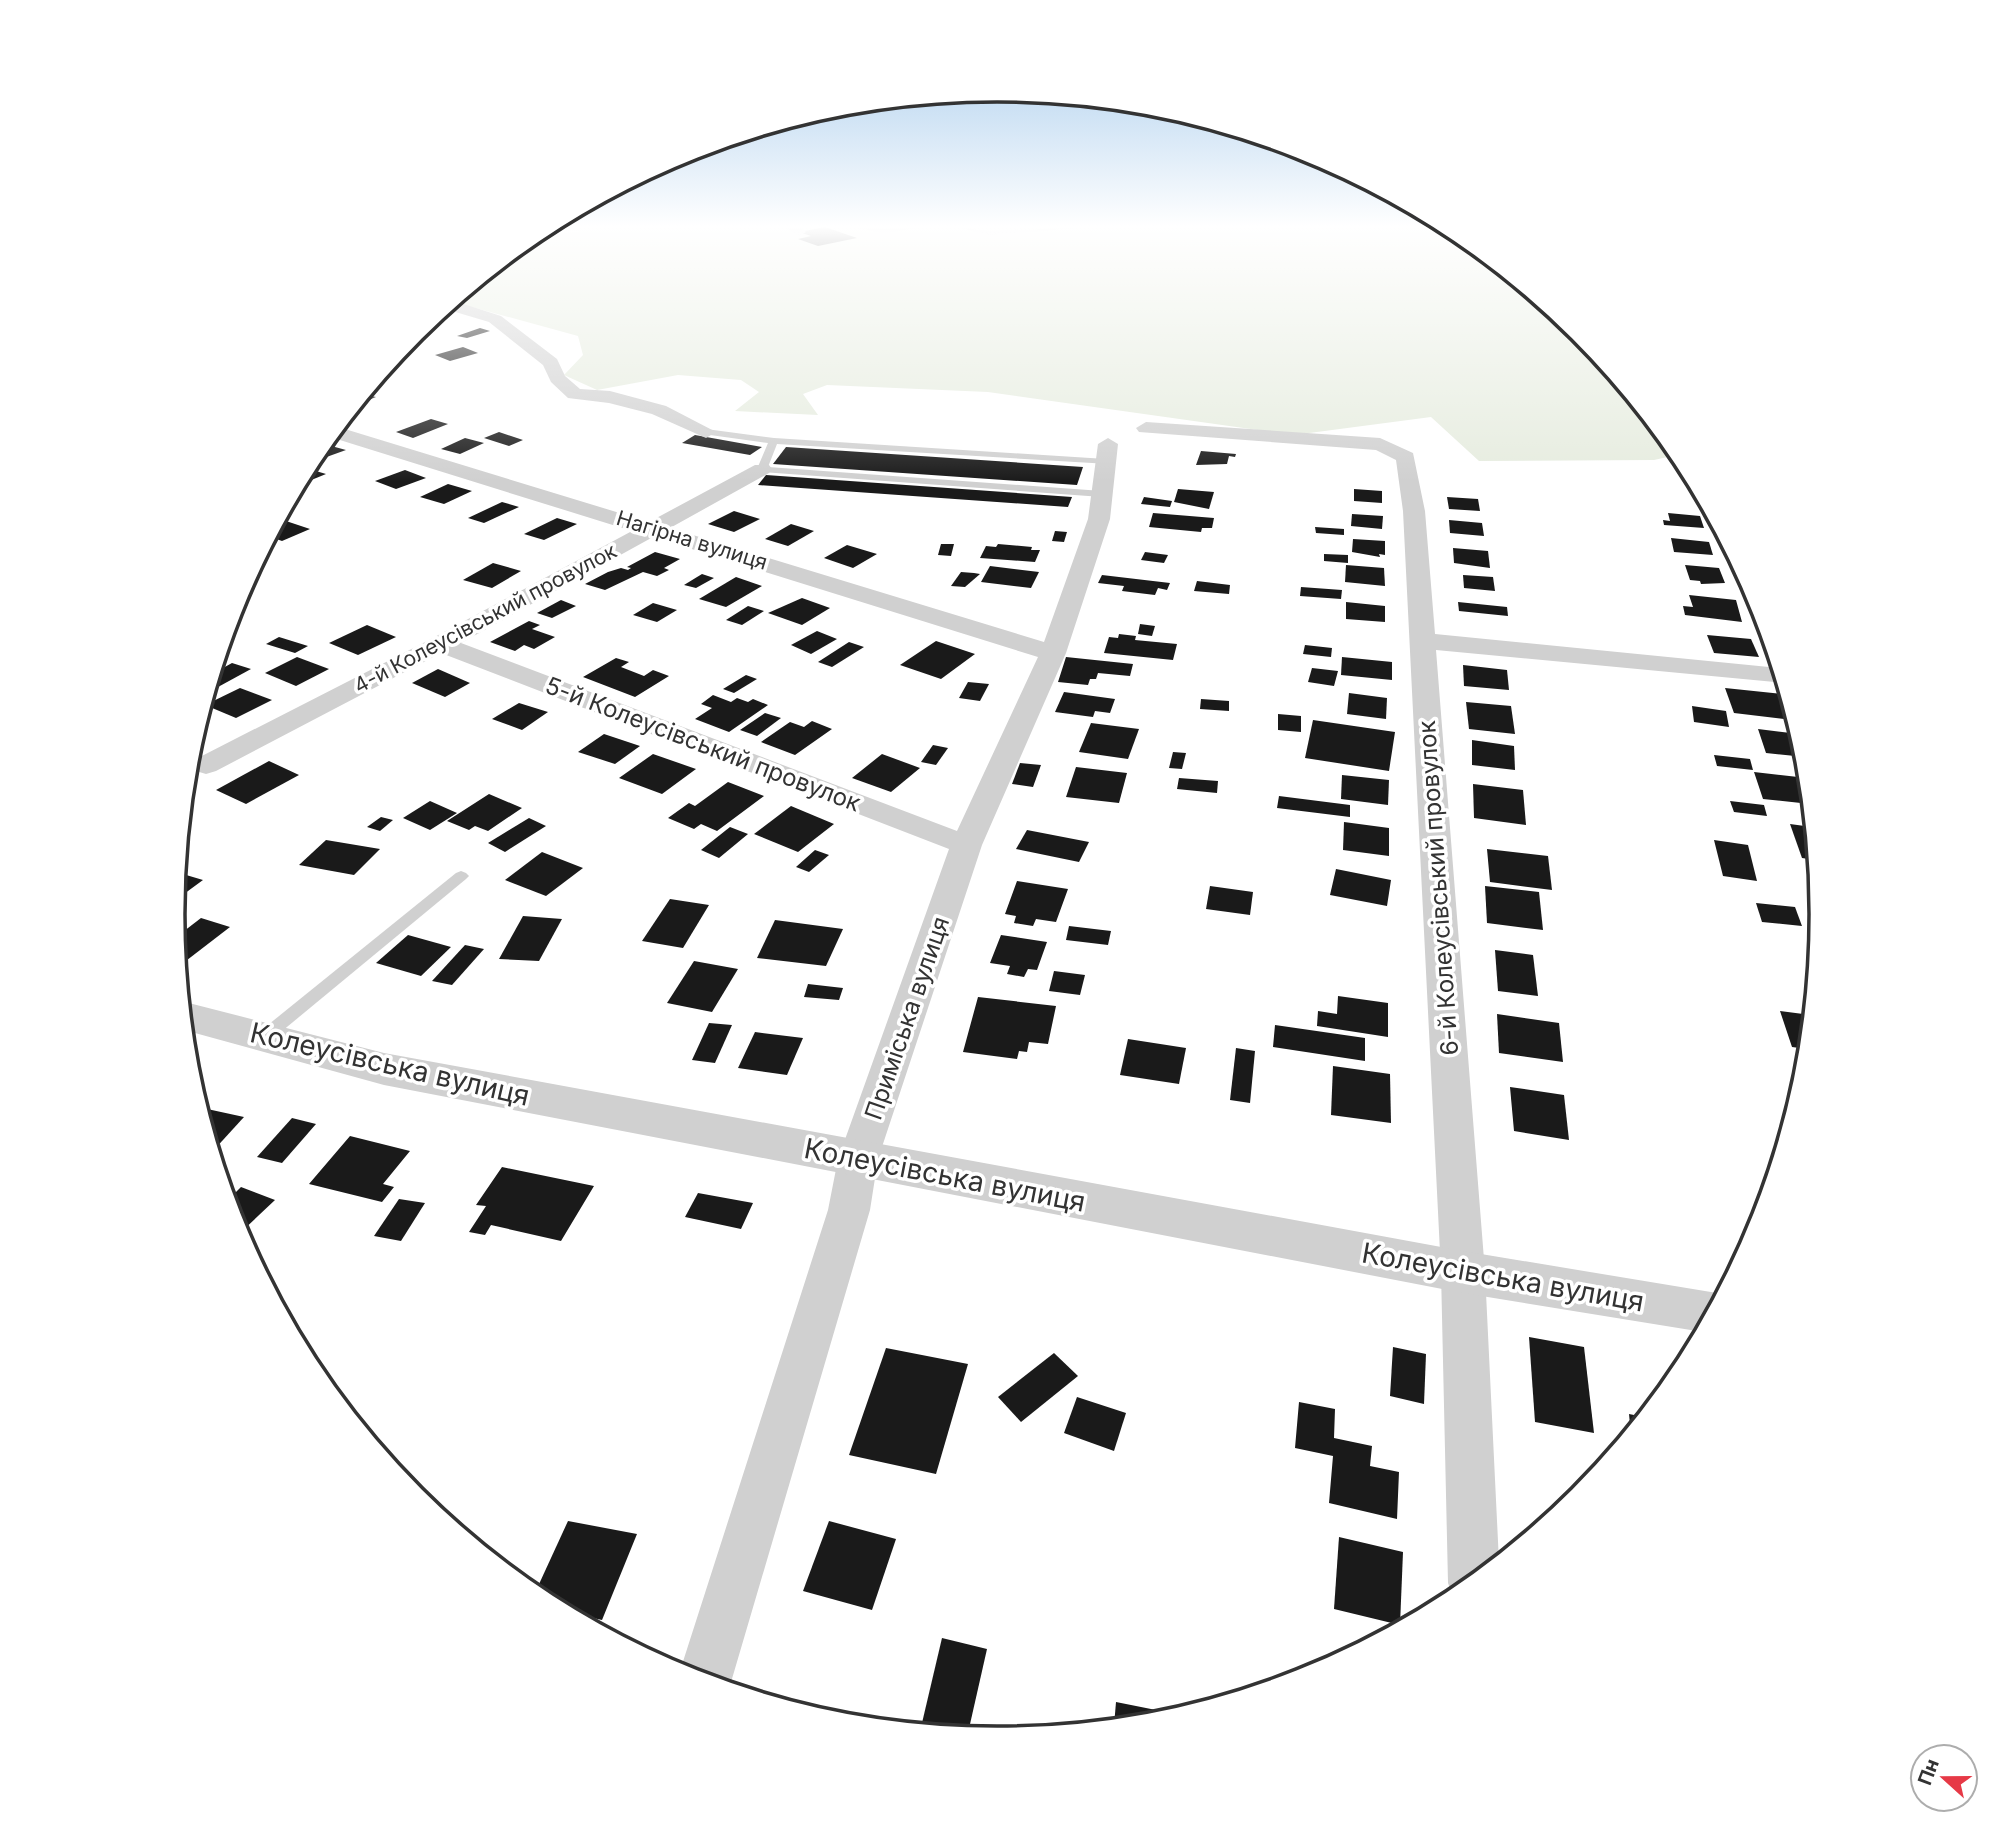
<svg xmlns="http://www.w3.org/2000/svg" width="1993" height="1827" font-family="Inter,sans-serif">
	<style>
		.green { fill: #e6ecdf }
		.building { fill: #1a1a1a }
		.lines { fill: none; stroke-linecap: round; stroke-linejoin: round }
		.service { fill: #d0d0d0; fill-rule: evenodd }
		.minor { fill: #d0d0d0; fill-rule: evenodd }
		.tertiary { fill: #d0d0d0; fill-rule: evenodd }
		.labels { text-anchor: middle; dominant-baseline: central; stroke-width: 7; stroke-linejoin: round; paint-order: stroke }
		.far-street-label { font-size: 21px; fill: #333; stroke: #fff }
		.street-label { font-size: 24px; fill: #333; stroke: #fff }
		.near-street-label { font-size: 28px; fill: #333; stroke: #fff }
		.rim { fill: none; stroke: #333; stroke-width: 3.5 }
	</style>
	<rect width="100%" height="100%" fill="#fff"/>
	<path class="green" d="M542 227H1451L1580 331 1681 454 1654 460 1479 461 1431 417 1294 435 988 392 827 385 803 394 818 415 735 411 759 392 741 380 678 375 597 390 564 375 583 355 578 336 450 301 528 237 582 231 537 230Z"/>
	<g class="building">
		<path d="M825 227 857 238 818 246 798 239 811 236 799 232Z"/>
		<path d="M423 325 436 328 408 337 414 330Z"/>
		<path d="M480 328 490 331 467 338 457 336Z"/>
		<path d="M463 347 478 353 450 361 435 355Z"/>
		<path d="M362 394 376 397 351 407 359 397Z"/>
		<path d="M431 419 448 424 413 438 396 432Z"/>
		<path d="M499 432 523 440 509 446 484 438Z"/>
		<path d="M695 435 762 447 750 455 682 443Z"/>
		<path d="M465 438 484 443 460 454 441 449Z"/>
		<path d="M324 444 346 450 307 464 319 446Z"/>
		<path d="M786 447 1083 467 1077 485 773 464Z"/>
		<path d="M1201 451 1236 454 1235 457 1229 456 1227 464 1196 465Z"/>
		<path d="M405 470 426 478 396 489 375 481Z"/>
		<path d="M316 471 326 474 304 483 298 481Z"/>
		<path d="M766 475 1072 497 1068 507 758 485Z"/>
		<path d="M448 484 472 491 444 504 420 497Z"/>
		<path d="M1178 489 1214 492 1209 509 1174 502Z"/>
		<path d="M1354 489 1382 491V503L1354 501Z"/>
		<path d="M1144 497 1172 501 1170 507 1141 504Z"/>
		<path d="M1447 497 1478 499 1480 511 1449 509Z"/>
		<path d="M502 502 519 507 484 523 468 518Z"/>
		<path d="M734 511 760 519 734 532 708 524Z"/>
		<path d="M1153 513 1214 518 1212 528H1202L1201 532 1149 527Z"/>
		<path d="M1668 513 1700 516 1704 528 1664 525 1663 520 1670 521Z"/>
		<path d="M1352 514 1383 516 1382 529 1351 526Z"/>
		<path d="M557 518 577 524 544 540 524 534Z"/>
		<path d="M1449 520 1482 523 1484 536 1450 533Z"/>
		<path d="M286 521 310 529 282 541 268 536 273 526Z"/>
		<path d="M791 524 814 531 788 546 765 539Z"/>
		<path d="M1315 527 1344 529V535L1316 533Z"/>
		<path d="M1055 531 1067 532 1064 542 1052 541Z"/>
		<path d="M1671 538 1709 542 1713 555 1674 552Z"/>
		<path d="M1353 539 1385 541V555L1379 554 1380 557 1352 552Z"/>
		<path d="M941 544H954L951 556 938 555Z"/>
		<path d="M998 544 1032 547 1031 550H1040L1035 562 980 558 986 546 996 547Z"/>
		<path d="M847 545 877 554 853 568 824 558Z"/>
		<path d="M1453 548 1488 551 1490 568 1454 563Z"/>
		<path d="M655 552 680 559 664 568 669 570 657 576 643 572 605 590 585 584 608 572 621 568 628 570 631 568 627 567Z"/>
		<path d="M1145 552 1168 555 1164 563 1141 560Z"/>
		<path d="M1324 554 1348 555V563L1324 561Z"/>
		<path d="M493 563 521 571 492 588 463 580Z"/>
		<path d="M1346 565 1384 568 1385 586 1345 582Z"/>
		<path d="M1685 565 1719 568 1725 583 1701 584 1700 581 1690 580Z"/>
		<path d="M990 566 1039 572 1031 588 981 582Z"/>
		<path d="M961 572 974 573 980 574 965 587 951 586Z"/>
		<path d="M702 574 714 578 696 588 684 585Z"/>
		<path d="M1102 575 1170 583 1167 590 1158 588 1155 595 1122 591 1124 586 1098 583Z"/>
		<path d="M1463 575 1493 577 1495 591 1464 588Z"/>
		<path d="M736 577 762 586 726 607 699 599Z"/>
		<path d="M1197 581 1230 585 1229 594 1194 591Z"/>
		<path d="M1301 587 1342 590 1341 599 1300 596Z"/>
		<path d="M1689 595 1736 600 1742 622 1685 615 1683 606 1693 607Z"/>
		<path d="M802 598 830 608 802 625 768 613Z"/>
		<path d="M561 600 576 606 552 618 537 613Z"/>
		<path d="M1346 602 1385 606V622L1346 619Z"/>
		<path d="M1458 602 1507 607 1508 616 1459 611Z"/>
		<path d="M653 603 677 610 657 622 633 615Z"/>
		<path d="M748 606 764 611 742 625 726 620Z"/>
		<path d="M529 621 540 625 532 629 555 637 534 649 524 645 515 651 490 642Z"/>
		<path d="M1140 624 1155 626 1152 636 1138 634Z"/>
		<path d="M367 625 396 637 358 655 329 643Z"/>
		<path d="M817 631 837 639 811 654 791 645Z"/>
		<path d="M1119 634 1136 636 1135 640 1177 644 1173 660 1104 653 1109 637 1118 638Z"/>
		<path d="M1707 635 1751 639 1759 657 1714 653Z"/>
		<path d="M279 637 308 646 295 653 266 644Z"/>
		<path d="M936 641 975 654 941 679 900 665Z"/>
		<path d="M849 642 864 647 832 667 818 662Z"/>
		<path d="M1305 645 1332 648 1331 657 1303 654Z"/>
		<path d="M297 657 329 669 296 686 265 673Z"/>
		<path d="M1066 657 1133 664 1130 676 1098 673 1096 679H1090L1088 685 1058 682Z"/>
		<path d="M1342 657 1392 662V680L1341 675Z"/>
		<path d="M616 658 629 662 621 667 644 676 653 670 669 676 635 697 583 677Z"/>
		<path d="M232 663 251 669 218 687 209 684 212 674Z"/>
		<path d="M1463 665 1507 670 1509 690 1464 686Z"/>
		<path d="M1312 668 1338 671 1334 686 1308 682Z"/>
		<path d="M438 669 470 683 445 697 412 683Z"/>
		<path d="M746 675 757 679 734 693 723 689Z"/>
		<path d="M968 682 989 684 980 701 959 698Z"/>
		<path d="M240 688 272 700 236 718 205 705Z"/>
		<path d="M1725 688 1783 694 1792 720 1734 713Z"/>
		<path d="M1064 692 1115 699 1110 713 1095 711 1093 717 1055 712Z"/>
		<path d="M1349 693 1387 698 1386 719 1347 714Z"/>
		<path d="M713 695 731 702 737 698 748 702 753 699 768 705 729 732 695 719 712 708 701 704Z"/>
		<path d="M1201 699 1229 701V711L1200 709Z"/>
		<path d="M1466 702 1511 706 1515 734 1469 729Z"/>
		<path d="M519 703 548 712 522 730 492 719Z"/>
		<path d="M1692 706 1726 711 1729 727 1694 722Z"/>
		<path d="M765 713 781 718 757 736 740 730Z"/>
		<path d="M1278 714 1301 716V732L1278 730Z"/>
		<path d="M1313 720 1395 732 1389 771 1305 758Z"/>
		<path d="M812 721 832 729 795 755 761 742 790 722 804 727Z"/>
		<path d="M1091 723 1139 729 1128 759 1079 752Z"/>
		<path d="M1758 729 1799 734 1805 757 1766 753Z"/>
		<path d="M604 734 640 746 615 764 578 752Z"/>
		<path d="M1472 740 1514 746 1515 770 1472 765Z"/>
		<path d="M933 745 948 748 936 765 921 762Z"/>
		<path d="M1173 752 1186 753 1182 769 1169 768Z"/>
		<path d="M653 754 696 769 662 794 619 778Z"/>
		<path d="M882 754 920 768 891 792 852 778Z"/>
		<path d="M1714 755 1750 759 1753 770 1717 766Z"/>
		<path d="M269 761 299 775 246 804 216 790Z"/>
		<path d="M1020 763 1041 765 1033 787 1012 784Z"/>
		<path d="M1076 767 1127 773 1119 803 1066 797Z"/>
		<path d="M1754 772 1807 778 1810 804 1763 799Z"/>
		<path d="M1342 775 1389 780 1388 805 1341 799Z"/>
		<path d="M1179 778 1218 781 1217 793 1177 789Z"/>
		<path d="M728 782 764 796 717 831 701 824 694 829 668 818 689 803 695 806Z"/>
		<path d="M1473 784 1523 790 1526 825 1474 818Z"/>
		<path d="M489 794 522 808 488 831 475 826 469 830 447 821Z"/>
		<path d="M1279 796 1350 805V817L1277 808Z"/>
		<path d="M430 801 457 813 430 830 403 818Z"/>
		<path d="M1730 801 1764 805 1767 816 1734 812Z"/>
		<path d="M791 806 834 824 798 852 754 834Z"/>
		<path d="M381 817 393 820 380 831 367 827Z"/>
		<path d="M529 818 546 826 505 852 488 843Z"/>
		<path d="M1344 822 1389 828V856L1343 850Z"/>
		<path d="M1790 824 1812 827 1815 860 1802 858Z"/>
		<path d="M730 827 748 834 719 858 701 850Z"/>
		<path d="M1027 830 1089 842 1079 862 1016 849Z"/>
		<path d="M326 840 380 849 354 875 299 865Z"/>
		<path d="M1714 840 1748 845 1757 881 1723 876Z"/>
		<path d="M1487 849 1548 856 1552 890 1490 882Z"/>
		<path d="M815 850 829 855 809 872 796 867Z"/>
		<path d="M542 852 583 868 546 896 505 880Z"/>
		<path d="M1336 869 1391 880 1387 906 1330 895Z"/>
		<path d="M176 872 203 880 173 902 174 894Z"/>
		<path d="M1809 877 1817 878 1820 906H1819Z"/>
		<path d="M1017 881 1068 889 1056 922 1036 919 1033 926 1014 923 1016 916 1005 914Z"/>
		<path d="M1210 886 1253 892 1250 915 1206 909Z"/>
		<path d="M1485 886 1539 892 1543 930 1487 923Z"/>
		<path d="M670 899 709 905 683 948 642 941Z"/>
		<path d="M1756 903 1795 907 1802 926 1762 922Z"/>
		<path d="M523 916 562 919 539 961 499 959Z"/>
		<path d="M201 918 230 927 178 967 175 938Z"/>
		<path d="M775 920 843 929 826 966 757 958Z"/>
		<path d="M1069 926 1111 931 1108 945 1066 940Z"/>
		<path d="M408 935 451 947 421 976 376 963Z"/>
		<path d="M1001 935 1047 942 1037 970 1028 969 1024 977 1007 974 1010 966 990 963Z"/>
		<path d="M465 945 484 949 452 985 432 981Z"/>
		<path d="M1495 950 1533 955 1538 996 1498 991Z"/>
		<path d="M694 961 738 969 712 1012 667 1003Z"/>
		<path d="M1054 971 1085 975 1080 995 1049 991Z"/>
		<path d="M808 984 843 988 839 1000 804 997Z"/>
		<path d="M1338 996 1388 1003V1037L1317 1026 1318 1011 1337 1014Z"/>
		<path d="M978 997 1056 1006 1048 1044 1029 1042 1027 1052 1019 1051 1017 1059 963 1052Z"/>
		<path d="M1780 1011 1811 1015 1807 1049 1792 1047Z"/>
		<path d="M1497 1014 1559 1023 1563 1062 1499 1053Z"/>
		<path d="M709 1023 732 1025 715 1063 692 1060Z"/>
		<path d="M1275 1025 1365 1038V1061L1273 1047Z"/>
		<path d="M755 1032 803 1038 787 1075 738 1068Z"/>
		<path d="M1128 1039 1186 1048 1179 1084 1120 1075Z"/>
		<path d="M1236 1048 1255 1051 1250 1103 1230 1100Z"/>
		<path d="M1333 1066 1390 1074 1391 1123 1331 1115Z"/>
		<path d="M1510 1087 1564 1095 1569 1140 1514 1131Z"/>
		<path d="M198 1107 244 1117 212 1152Z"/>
		<path d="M292 1118 316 1124 282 1163 257 1157Z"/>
		<path d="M350 1136 410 1151 383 1184 394 1187 382 1202 309 1184Z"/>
		<path d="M502 1167 594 1186 561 1241 491 1225 485 1235 469 1232 486 1206 476 1205Z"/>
		<path d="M241 1187 275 1200 238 1235 227 1201Z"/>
		<path d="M698 1193 753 1203 741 1229 685 1217Z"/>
		<path d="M399 1199 425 1203 401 1241 374 1236Z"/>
		<path d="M1529 1337 1584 1347 1594 1433 1535 1422Z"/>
		<path d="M1393 1347 1426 1354 1424 1404 1390 1396Z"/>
		<path d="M886 1348 968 1364 936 1474 849 1455Z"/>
		<path d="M1054 1353 1078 1376 1021 1422 998 1397Z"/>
		<path d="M1077 1397 1126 1413 1114 1451 1064 1433Z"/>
		<path d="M1299 1402 1335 1409 1334 1438 1372 1446 1370 1466 1399 1472 1397 1519 1329 1503 1333 1456 1295 1448Z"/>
		<path d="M1629 1414 1644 1417 1631 1434Z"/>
		<path d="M568 1521 637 1534 602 1620 562 1611 534 1595Z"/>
		<path d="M829 1521 896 1539 872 1610 803 1591Z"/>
		<path d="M1339 1537 1403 1552 1400 1625 1334 1609Z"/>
		<path d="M942 1638 987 1649 968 1733 922 1723Z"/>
		<path d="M1116 1702 1181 1715 1157 1722 1114 1726Z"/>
	</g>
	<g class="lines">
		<g class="service">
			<path d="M851 227 884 229 925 227 884 233Z"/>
			<path d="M956 227 989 231 1091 227 989 235Z"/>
			<path d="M706 429 774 438 1106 459 1109 460V464L777 444 768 467 1102 491 1107 494 1102 497 762 472 757 469 768 443 703 434V430Z"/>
			<path d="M461 871 466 873 469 876 466 879 270 1041H258L255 1037 258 1033 456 873Z"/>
		</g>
		<g class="minor">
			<path d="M784 227H800L806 232 799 236Z"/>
			<path d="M451 300 501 316 557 359 565 376 580 389 610 391 666 406 716 432 706 438 652 414 609 403 568 398 551 382 543 365 489 322 442 308Z"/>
			<path d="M1146 422 1380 438 1413 453 1425 511 1435 634 1779 668 1784 683 1436 650 1485 1272 1499 1562 1454 1599 1448 1583 1441 1272 1403 511 1396 460 1376 450 1139 432 1136 428Z"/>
			<path d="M335 426 649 522 755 465H769L772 469 769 473 670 528 1044 642 1088 519 1098 444 1108 438 1118 444 1110 519 1066 653 982 845 878 1159 870 1210 729 1689 679 1674 828 1210 838 1159 949 849 441 653 216 771 206 774 196 771 191 765 196 759 431 639 632 531 327 436ZM653 537 1038 657 957 831 461 643Z"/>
		</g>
		<path class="tertiary" d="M181 1001 384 1053 1463 1251 1723 1294 1703 1332 1463 1293 384 1085 184 1030Z"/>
	</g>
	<linearGradient id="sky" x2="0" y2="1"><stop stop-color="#9ec6ea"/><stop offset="0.47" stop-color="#fff"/><stop offset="1" stop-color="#fff" stop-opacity="0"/></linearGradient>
	<rect width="1993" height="482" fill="url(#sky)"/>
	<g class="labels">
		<g class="far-street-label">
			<text transform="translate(692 540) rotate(17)">Нагірна вулиця</text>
			<text transform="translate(485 618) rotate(-28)">4-й Колеусівський провулок</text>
		</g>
		<g class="street-label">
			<text transform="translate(703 744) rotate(21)">5-й Колеусівський провулок</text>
			<text transform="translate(1438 888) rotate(-94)">6-й Колеусівський провулок</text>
			<text transform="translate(907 1018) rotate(-71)">Приміська вулиця</text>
		</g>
		<g class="near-street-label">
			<text transform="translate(390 1064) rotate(13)">Колеусівська вулиця</text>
			<text transform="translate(945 1175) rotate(11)">Колеусівська вулиця</text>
			<text transform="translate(1503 1277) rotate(10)">Колеусівська вулиця</text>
		</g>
	</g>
	<path d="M0 0H1993V1827H0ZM185 914a812 812 0 1 1 1624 0a812 812 0 1 1-1624 0Z" fill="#fff" fill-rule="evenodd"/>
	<path class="rim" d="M185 914a812 812 0 1 1 1624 0a812 812 0 1 1-1624 0Z"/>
	<g transform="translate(1944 1778) rotate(291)"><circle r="33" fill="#ffffff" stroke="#adadad" stroke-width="2"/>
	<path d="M0-5L12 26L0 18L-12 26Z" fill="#e63946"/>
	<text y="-10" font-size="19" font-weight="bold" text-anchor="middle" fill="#333333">Пн</text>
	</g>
</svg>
